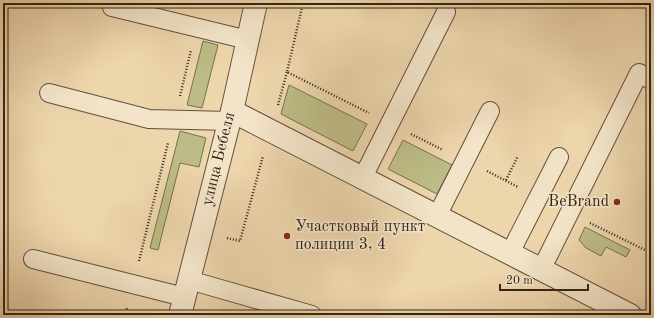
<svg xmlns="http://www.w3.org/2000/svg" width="654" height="318" font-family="'Old Standard TT',serif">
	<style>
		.green { fill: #bdbc86; stroke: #78704e }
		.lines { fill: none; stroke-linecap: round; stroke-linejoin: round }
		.lane-casing { stroke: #62503b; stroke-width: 20 }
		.street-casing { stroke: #62503b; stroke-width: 24 }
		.path { stroke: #332415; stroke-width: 2.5; stroke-dasharray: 1 2; stroke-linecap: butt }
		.lane { stroke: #f3e4c9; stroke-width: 18 }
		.street { stroke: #f3e4c9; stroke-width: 22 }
		.poi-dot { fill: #8f2418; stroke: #f3e4c9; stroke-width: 1.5 }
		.labels { text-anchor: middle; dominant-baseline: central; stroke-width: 3.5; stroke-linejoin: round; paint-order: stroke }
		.street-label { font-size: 16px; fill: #332415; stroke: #f3e4c9 }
		.poi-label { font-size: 16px; fill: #332415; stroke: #f3e4c9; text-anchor: end }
	</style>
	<rect width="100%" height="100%" fill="#edd5ac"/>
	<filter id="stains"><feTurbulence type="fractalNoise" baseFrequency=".005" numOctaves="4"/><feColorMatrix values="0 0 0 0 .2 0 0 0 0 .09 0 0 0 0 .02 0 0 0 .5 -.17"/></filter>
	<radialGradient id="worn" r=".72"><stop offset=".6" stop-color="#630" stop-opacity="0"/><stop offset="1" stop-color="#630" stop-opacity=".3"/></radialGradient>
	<g class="green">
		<path d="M203 41 218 45 202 108 187 105Z"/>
		<path d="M289 85 367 124 353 151 281 114Z"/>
		<path d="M180 131 206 138 199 167 180 163 158 250 150 248Z"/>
		<path d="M403 140 452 165 437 194 388 169Z"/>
		<path d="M585 227 630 250 626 257 606 247 601 256 586 248 579 240Z"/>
	</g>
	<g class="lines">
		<g class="lane-casing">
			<g id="lane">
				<path d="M111 3 112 7 248 40"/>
				<path d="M49 93 149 119 229 121"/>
				<path d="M363 177 446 12"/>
				<path d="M437 216 490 111"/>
				<path d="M510 253 559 157"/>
				<path d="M33 259 184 297"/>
				<path d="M541 270 639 73 651 80"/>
				<path d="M189 280 312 315"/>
			</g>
		</g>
		<g class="street-casing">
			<g id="street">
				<path d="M232 111 630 315"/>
				<path d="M180 315 232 111 256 3"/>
			</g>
		</g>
		<g class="path">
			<path d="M303 3 287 72 369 113"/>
			<path d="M180 96 191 50"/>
			<path d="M278 105 287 72"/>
			<path d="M411 134 443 150"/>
			<path d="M487 171 518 187"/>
			<path d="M506 180 518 156"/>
			<path d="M590 223 651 253"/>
			<path d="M227 238 240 241 263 156"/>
			<path d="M139 261 168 143"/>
			<path d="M125 315 127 308"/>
		</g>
		<use href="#lane" class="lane"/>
		<use href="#street" class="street"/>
	</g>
	<g class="poi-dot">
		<circle cx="617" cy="202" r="4"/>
		<circle cx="287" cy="236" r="4"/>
	</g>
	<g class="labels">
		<g class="street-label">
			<text transform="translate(219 159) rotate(-76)">улица Бебеля</text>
		</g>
		<g class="poi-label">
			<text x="609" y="202">BeBrand</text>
			<text x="295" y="227" text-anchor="start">Участковый пункт<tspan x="295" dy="18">полиции 3, 4</tspan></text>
		</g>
	</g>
	<rect width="654" height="318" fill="none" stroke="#edd5ac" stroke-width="16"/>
	<rect x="4" y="4" width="646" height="310" fill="none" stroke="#332415" stroke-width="2"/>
	<rect x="8" y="8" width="638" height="302" fill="none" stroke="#332415"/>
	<path d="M500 284v6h88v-6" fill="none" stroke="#332415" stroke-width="2"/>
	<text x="506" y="284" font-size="12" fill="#332415" stroke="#f3e4c9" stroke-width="3" paint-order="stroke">20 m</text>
	<rect width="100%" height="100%" filter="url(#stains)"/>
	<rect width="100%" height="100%" fill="url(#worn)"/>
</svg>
